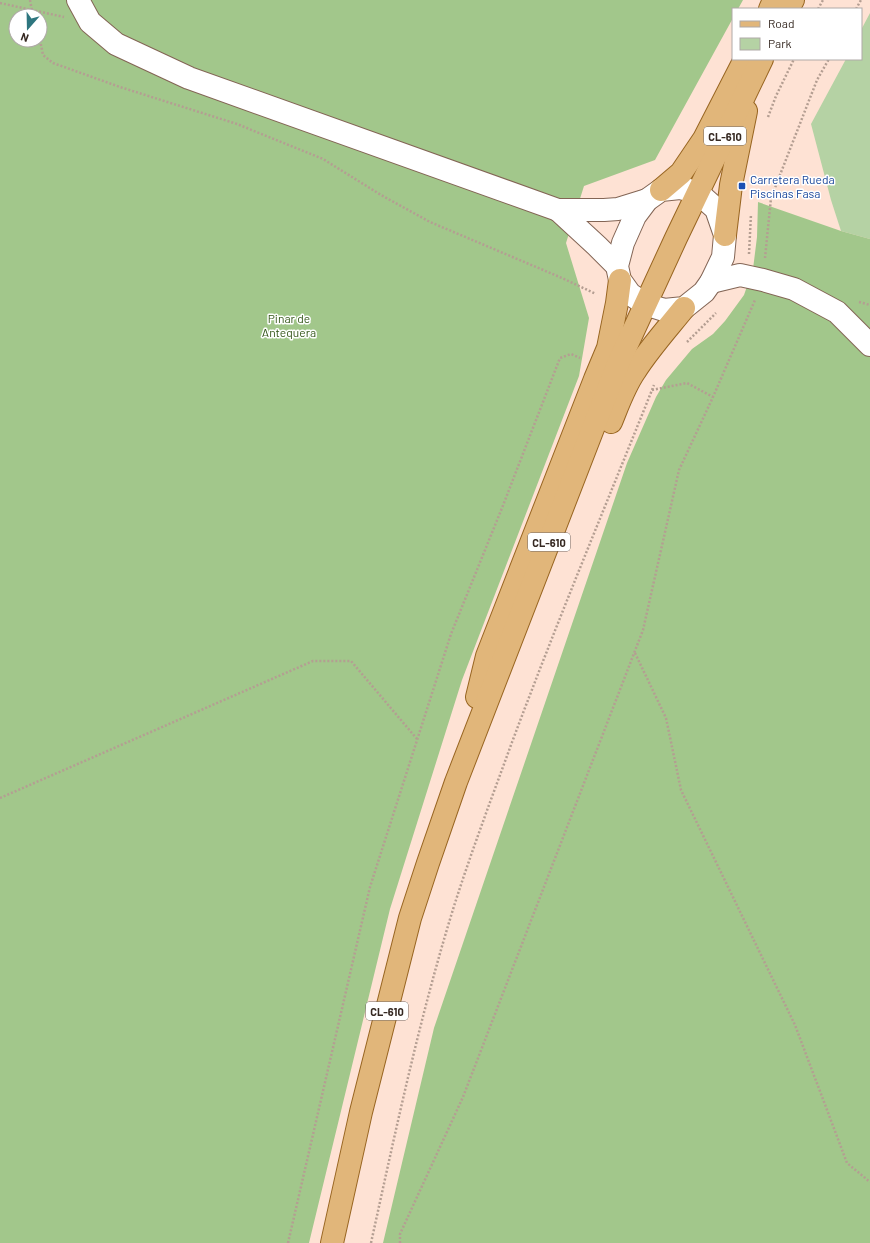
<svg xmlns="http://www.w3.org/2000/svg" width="870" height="1243" font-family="Barlow,sans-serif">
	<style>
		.green { fill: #b5d2a4 }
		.forest { fill: #a2c78b; fill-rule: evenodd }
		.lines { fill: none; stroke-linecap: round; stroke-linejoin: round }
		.minor-casing { stroke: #836555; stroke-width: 24 }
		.major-casing { stroke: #986521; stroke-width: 24 }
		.path { stroke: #b49e92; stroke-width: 2.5; stroke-dasharray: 2 2; stroke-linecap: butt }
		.minor { stroke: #fff; stroke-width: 22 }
		.major { stroke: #e1b67a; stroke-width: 22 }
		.transit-dot { fill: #1a4fb4; stroke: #fff; stroke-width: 1.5 }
		.labels { text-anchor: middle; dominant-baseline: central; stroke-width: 3; stroke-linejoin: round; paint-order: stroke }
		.shield { fill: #fff; stroke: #726964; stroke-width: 1 }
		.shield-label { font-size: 11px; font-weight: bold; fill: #362922 }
		.transit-label { font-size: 12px; fill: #164399; stroke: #fff; text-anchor: start }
		.park-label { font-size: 12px; fill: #325517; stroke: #fff }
	</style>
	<rect width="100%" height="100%" fill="#fee2d4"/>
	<path class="green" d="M870 13V239L841 231 831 200 811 124 846 59H861V30Z"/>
	<g class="forest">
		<path d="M0 0H743L738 9H733V18L655 160 584 186 566 243 589 318 579 376 462 680 390 909 309 1243H0ZM16 16H40V40H16Z"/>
		<path d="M758 202 841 231 870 239V1243H383L434 1028 627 463 656 397 666 380 692 349 713 334 725 321 744 295 753 269 757 237Z"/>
	</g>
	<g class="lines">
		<g class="minor-casing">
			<g id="minor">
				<path d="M78 0 90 22 116 44 189 78 558 210H604L618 209 647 200"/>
				<path d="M680 188 697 192 716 209 725 235 723 257 711 282 704 292 684 308 664 310 645 304 630 294 620 280 617 266 623 243 635 216 647 200 661 190Z"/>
				<path d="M558 210 597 246 617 266"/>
				<path d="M711 282 740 275 763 280 794 289 837 312 870 345"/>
			</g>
		</g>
		<g class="major-casing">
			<g id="major">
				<path d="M770 9 774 0"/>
				<path d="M788 9 793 0"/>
				<path d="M661 190 681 173 704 139 745 59"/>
				<path d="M725 235 731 185 746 111"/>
				<path d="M611 422C618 405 624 387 635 371 649 349 667 329 684 308"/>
				<path d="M477 697 487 656 595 379 608 348 617 303 620 280"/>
				<path d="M332 1243 361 1112 410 918 428 863 456 782 618 364 676 238 762 59"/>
			</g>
		</g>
		<g class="path">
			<path d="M30 0 33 16"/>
			<path d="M0 3 64 17"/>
			<path d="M818 9 823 0"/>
			<path d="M856 9 861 0"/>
			<path d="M40 40 43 55 53 63 120 87 237 124 323 159 381 195 430 222 562 278 596 294"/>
			<path d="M768 117 776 96 794 59"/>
			<path d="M749 254 751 214"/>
			<path d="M765 258 771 198 817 80 829 59"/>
			<path d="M859 302 870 305"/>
			<path d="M687 342 716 313"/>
			<path d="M652 390 687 383 713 397"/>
			<path d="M635 653 666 718 681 790 795 1025 847 1163 870 1182"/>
			<path d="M0 798 313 661H351L417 739"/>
			<path d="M288 1243 370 887 451 634 502 508 560 358 571 354 580 358"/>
			<path d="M371 1243C396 1129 420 1015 455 903 472 850 492 797 511 745 556 624 606 505 654 385"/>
			<path d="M400 1243V1234L463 1097 643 630 679 470 713 397 755 300"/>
		</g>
		<use href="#minor" class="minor"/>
		<use href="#major" class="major"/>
	</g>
	<rect class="transit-dot" x="738" y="182" width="8" height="8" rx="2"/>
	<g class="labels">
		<g class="shield">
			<rect x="704" y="127" width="42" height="18" rx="3"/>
			<rect x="528" y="533" width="42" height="18" rx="3"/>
			<rect x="366" y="1002" width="42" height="18" rx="3"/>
		</g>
		<g class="shield-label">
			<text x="725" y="136">CL-610</text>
			<text x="549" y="542">CL-610</text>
			<text x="387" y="1011">CL-610</text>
		</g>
		<g class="transit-label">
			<text x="750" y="179">Carretera Rueda<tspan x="750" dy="14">Piscinas Fasa</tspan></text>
		</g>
		<g class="park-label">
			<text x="289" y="318">Pinar de<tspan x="289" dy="14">Antequera</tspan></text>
		</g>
	</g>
	<rect x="732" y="8" width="130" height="52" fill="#ffffff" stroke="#afa9a7"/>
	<rect x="740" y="21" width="20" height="6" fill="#e1b67a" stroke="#afa9a7"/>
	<text x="768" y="28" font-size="12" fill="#362922">Road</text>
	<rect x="740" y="38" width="20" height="12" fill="#b5d2a4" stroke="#afa9a7"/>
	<text x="768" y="48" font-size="12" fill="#362922">Park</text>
	<g transform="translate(28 28) rotate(200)"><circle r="19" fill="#ffffff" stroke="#afa9a7"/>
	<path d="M0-3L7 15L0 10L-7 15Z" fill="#2e767f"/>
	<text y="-6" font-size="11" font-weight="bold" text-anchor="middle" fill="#362922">N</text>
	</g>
</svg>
